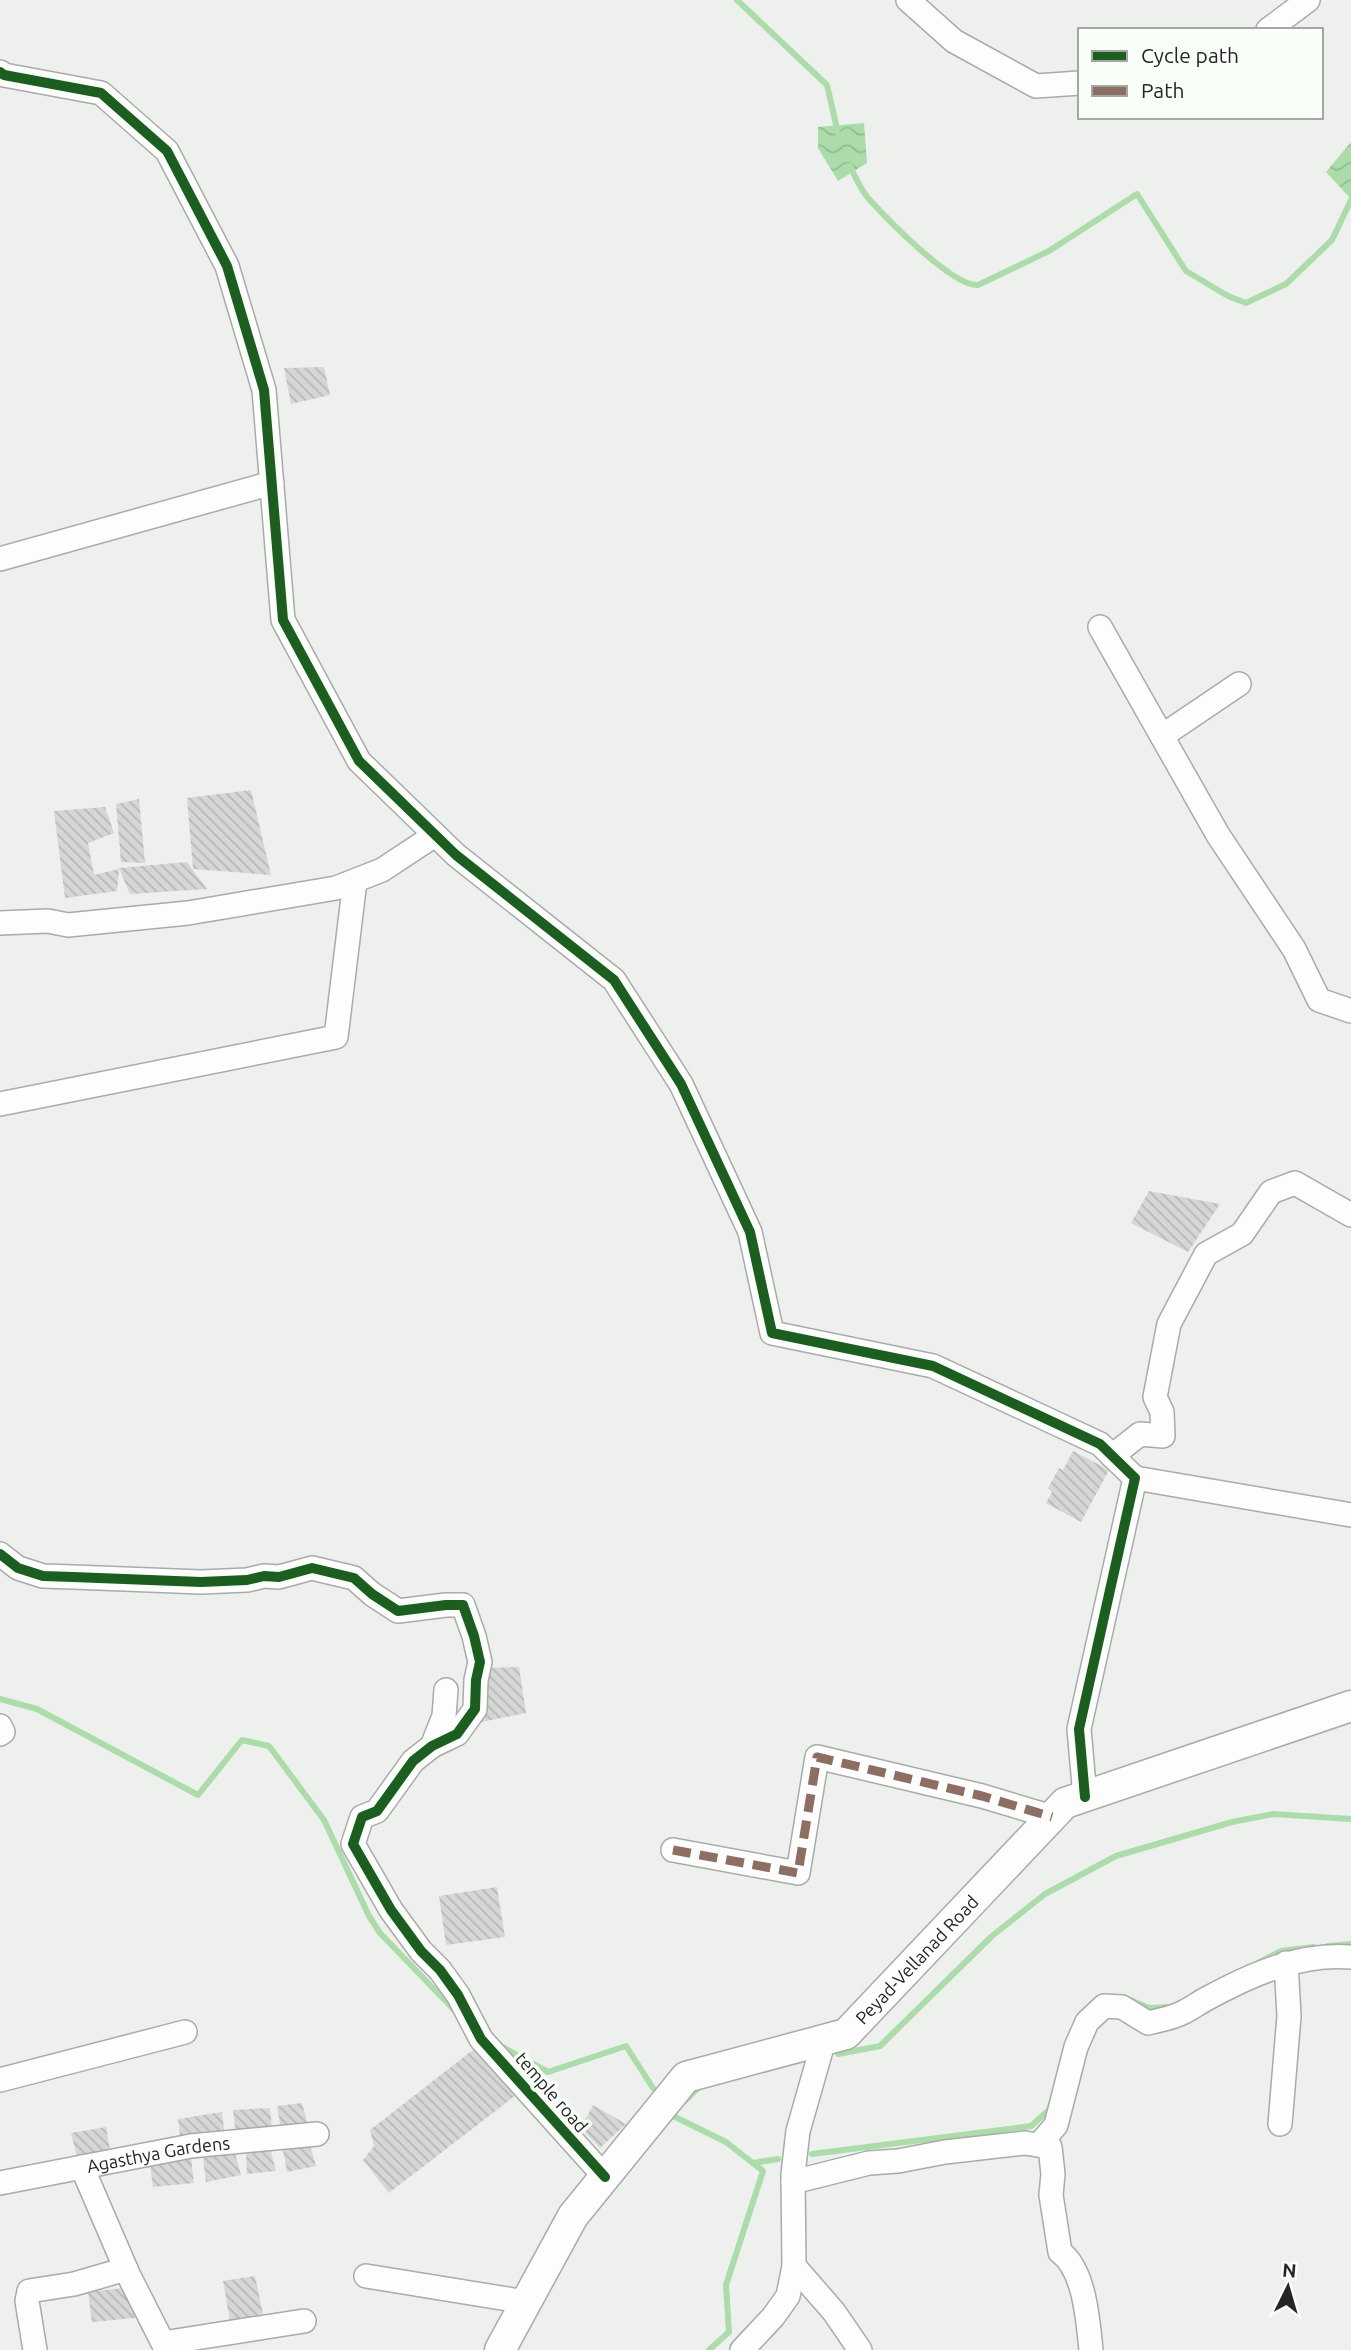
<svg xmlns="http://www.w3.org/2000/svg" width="1351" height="2350" font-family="Ubuntu,sans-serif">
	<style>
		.water { fill: url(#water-waves) }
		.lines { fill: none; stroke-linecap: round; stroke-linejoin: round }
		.stream { stroke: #abdcaa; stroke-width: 6 }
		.building { fill: url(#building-back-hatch) }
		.minor-casing { stroke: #a9aba9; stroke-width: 26 }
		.major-casing { stroke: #a9aba9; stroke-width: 33 }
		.minor { stroke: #fcfdfc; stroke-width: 23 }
		.major { stroke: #fcfdfc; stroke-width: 30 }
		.quiet { stroke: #8d6e63; stroke-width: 9; stroke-dasharray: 18 9; stroke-linecap: butt }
		.cycleway-casing { stroke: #fafef9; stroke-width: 15 }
		.cycleway { stroke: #1b5e20; stroke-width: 10 }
		.labels { text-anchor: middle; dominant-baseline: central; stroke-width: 7; stroke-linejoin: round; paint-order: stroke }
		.street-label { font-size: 18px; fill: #242524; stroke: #fafef9 }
	</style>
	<defs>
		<pattern id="water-waves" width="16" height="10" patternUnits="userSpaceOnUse" patternTransform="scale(1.75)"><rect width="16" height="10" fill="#abdcaa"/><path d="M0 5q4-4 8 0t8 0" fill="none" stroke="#93bd92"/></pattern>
		<pattern id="building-back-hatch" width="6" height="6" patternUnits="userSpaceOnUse" patternTransform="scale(1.75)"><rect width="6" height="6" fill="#d4d7d4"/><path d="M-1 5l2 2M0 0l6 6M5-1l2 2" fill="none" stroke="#b6b8b6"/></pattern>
	</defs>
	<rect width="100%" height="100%" fill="#edf0ed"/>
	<g class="water">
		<path d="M864 123 867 163 838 181 818 148V127Z"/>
		<path d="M1351 142V199L1326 172Z"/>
	</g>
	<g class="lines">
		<g class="stream">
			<path d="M737 0 827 85 838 133"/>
			<path d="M850 166C855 177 861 190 869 199 887 219 953 287 978 285L1049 251 1137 194 1186 271 1228 296 1246 303 1286 284 1332 240 1351 200"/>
			<path d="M0 1699 37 1709 198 1795 242 1740 269 1746 324 1820 369 1916 380 1933 458 2014"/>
			<path d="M1328 1946 1351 1944"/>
			<path d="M1258 1963 1281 1951 1314 1947"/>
			<path d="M1130 2000 1149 2008 1170 2007"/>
			<path d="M499 2045 548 2072 626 2046 653 2088"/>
			<path d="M838 2054 880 2046 992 1936 1045 1894 1116 1856 1232 1822 1273 1814 1351 1819"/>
			<path d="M685 2101 702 2084"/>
			<path d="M674 2111 671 2115 726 2142 763 2171 726 2285 729 2332 709 2350"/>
			<path d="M812 2154 1031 2126 1049 2110 1051 2105"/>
			<path d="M753 2163 778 2159"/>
		</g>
	</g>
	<g class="building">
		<path d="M324 367 330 395 291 404 284 368Z"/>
		<path d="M251 790 271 875 193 869 187 798Z"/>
		<path d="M139 799 145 863 121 862 116 804Z"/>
		<path d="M105 807 114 833 88 843 94 875 119 869 117 891 65 898 54 811Z"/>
		<path d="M187 862 207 889 130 894 119 868Z"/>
		<path d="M1149 1191 1220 1204 1188 1252 1131 1223Z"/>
		<path d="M1073 1451 1109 1470 1081 1522 1046 1503 1052 1492 1048 1488 1059 1468 1063 1470Z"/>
		<path d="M519 1667 526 1713 476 1723 482 1668Z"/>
		<path d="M497 1887 505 1937 446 1945 439 1896Z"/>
		<path d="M478 2046 516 2095 389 2193 363 2160 374 2146 370 2130Z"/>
		<path d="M302 2103 309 2129 281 2130 277 2106Z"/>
		<path d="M593 2105 626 2124 600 2148 581 2128Z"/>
		<path d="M270 2108 272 2129 236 2135 233 2110Z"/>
		<path d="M222 2112 225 2138 181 2144 178 2119Z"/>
		<path d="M106 2127 111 2155 78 2161 71 2133Z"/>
		<path d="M309 2142 316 2166 287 2172 282 2144Z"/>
		<path d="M270 2149 276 2171 247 2174 246 2152Z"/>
		<path d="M235 2153 241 2175 206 2182 203 2158Z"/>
		<path d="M191 2158 194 2183 153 2187 150 2164Z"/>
		<path d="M255 2276 263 2314 230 2321 223 2281Z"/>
		<path d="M132 2287 135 2318 92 2322 88 2292Z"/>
	</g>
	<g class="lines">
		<g class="minor-casing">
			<g id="minor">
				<path d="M908 0 954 41 1036 86 1080 83"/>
				<path d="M1268 30 1308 0"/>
				<path d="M0 72 4 75 101 93 167 151 227 266 264 390 283 620 359 761 456 855 614 980 681 1084 750 1232 772 1333 933 1366 1100 1444 1135 1478 1079 1729 1085 1797"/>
				<path d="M0 559 272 483"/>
				<path d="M1100 627 1218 835 1294 949 1319 1000 1351 1011"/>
				<path d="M1162 736 1239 684"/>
				<path d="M0 923 48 921 68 925 188 913 336 888 382 870 435 835"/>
				<path d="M0 1104 336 1037 355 881"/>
				<path d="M1112 1456 1140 1434 1163 1436 1162 1412 1155 1397 1169 1324 1206 1254 1242 1234 1271 1192 1295 1183 1351 1215"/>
				<path d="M1135 1478 1351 1515"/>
				<path d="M0 1554 18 1568 43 1576 73 1577 201 1582 247 1580 264 1576 279 1577 312 1568 354 1578 372 1594 398 1611 446 1605H463L474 1636 480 1662 476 1680 475 1709 457 1734 432 1746 413 1761 377 1811 362 1817 353 1844 391 1910 421 1951 440 1970 458 1995 481 2039 605 2177"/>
				<path d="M0 1726 3 1732 0 1734"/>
				<path d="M432 1746 444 1716 446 1690"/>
				<path d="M673 1850 798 1873 817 1757 982 1796 1052 1817"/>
				<path d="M824 2040 798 2131 793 2174 794 2266 834 2312 860 2350"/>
				<path d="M0 2080 185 2032"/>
				<path d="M1280 2124 1289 2016 1286 1963"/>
				<path d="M1039 2145 1056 2125 1076 2047 1087 2022 1104 2006 1122 2007 1148 2023C1160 2020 1173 2018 1184 2012 1192 2008 1200 2002 1208 1998 1252 1974 1300 1953 1351 1957"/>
				<path d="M82 2167 128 2274 163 2343 304 2321"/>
				<path d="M793 2182 869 2163 898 2161 945 2152 1025 2143 1050 2147 1053 2174 1051 2195 1060 2252C1085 2270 1088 2322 1091 2350"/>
				<path id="s1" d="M0 2183 191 2146 317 2134"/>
				<path d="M366 2276 526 2302"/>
				<path d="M35 2350 27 2301 29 2291 74 2284 126 2269"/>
				<path d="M742 2350 773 2317 788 2296 794 2266"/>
			</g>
		</g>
		<g class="major-casing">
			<g id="major">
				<path id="s2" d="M500 2350 573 2216 686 2077 846 2034 1065 1803 1351 1706"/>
			</g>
		</g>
		<use href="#minor" class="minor"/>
		<use href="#major" class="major"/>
		<path class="quiet" d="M673 1850 798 1873 817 1757 982 1796 1052 1817"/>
		<g class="cycleway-casing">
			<g id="cycleway">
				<path d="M0 72 4 75 101 93 167 151 227 266 264 390 283 620 359 761 456 855 614 980 681 1084 750 1232 772 1333 933 1366 1100 1444 1135 1478 1079 1729 1085 1797"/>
				<path d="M0 1554 18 1568 43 1576 73 1577 201 1582 247 1580 264 1576 279 1577 312 1568 354 1578 372 1594 398 1611 446 1605H463L474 1636 480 1662 476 1680 475 1709 457 1734 432 1746 413 1761 377 1811 362 1817 353 1844 391 1910 421 1951 440 1970 458 1995 481 2039 605 2177"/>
			</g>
		</g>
		<use href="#cycleway" class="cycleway"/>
	</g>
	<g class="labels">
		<g class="street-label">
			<text stroke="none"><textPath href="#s2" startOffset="600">Peyad-Vellanad Road</textPath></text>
			<text transform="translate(552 2092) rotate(49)">temple road</text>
			<text stroke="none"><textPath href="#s1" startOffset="161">Agasthya Gardens</textPath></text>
		</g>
	</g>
	<rect x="1078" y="28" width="245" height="91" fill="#fafef9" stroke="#a4a7a4" stroke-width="2"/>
	<rect x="1092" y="51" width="35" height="10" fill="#1b5e20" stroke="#a4a7a4" stroke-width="2"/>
	<text x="1141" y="63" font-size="21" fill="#242524">Cycle path</text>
	<rect x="1092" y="86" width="35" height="10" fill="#8d6e63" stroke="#a4a7a4" stroke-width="2"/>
	<text x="1141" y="98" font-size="21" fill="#242524">Path</text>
	<g transform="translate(1288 2287) rotate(5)" stroke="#fafef9" stroke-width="5" paint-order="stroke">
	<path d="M0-5L12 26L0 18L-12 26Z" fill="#242524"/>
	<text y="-10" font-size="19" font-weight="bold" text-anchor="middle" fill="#242524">N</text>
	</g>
</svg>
